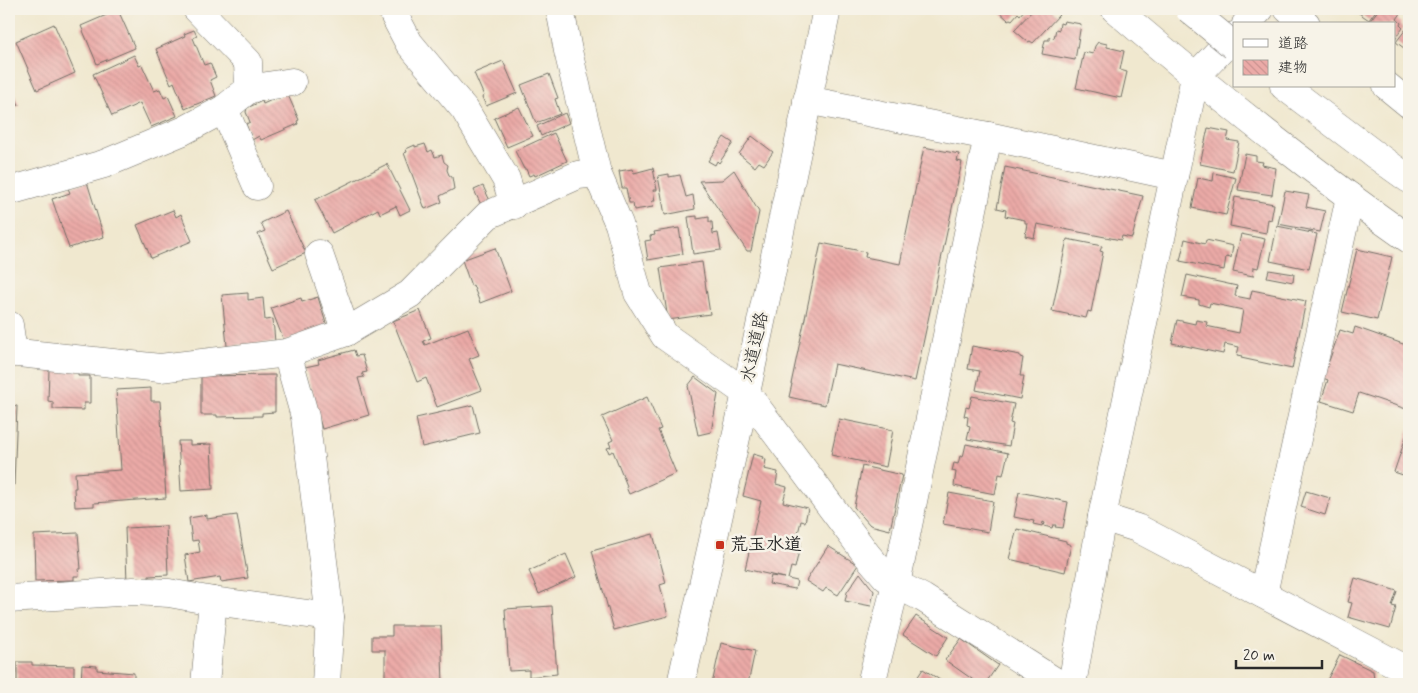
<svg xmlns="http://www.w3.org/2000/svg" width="1418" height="693" font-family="Mynerve,'Klee One',sans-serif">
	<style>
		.building { fill: url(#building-back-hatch) }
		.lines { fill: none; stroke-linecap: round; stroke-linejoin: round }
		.minor-casing { stroke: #706d64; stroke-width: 29 }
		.major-casing { stroke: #706d64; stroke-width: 29 }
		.highway-casing { stroke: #706d64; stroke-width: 29 }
		.minor { stroke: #fff; stroke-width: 28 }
		.major { stroke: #fff; stroke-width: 28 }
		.highway { stroke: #fff; stroke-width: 28 }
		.highway-bridge-casing { stroke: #706d64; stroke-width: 29; stroke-linecap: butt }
		.highway-bridge { stroke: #fff; stroke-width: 28 }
		.poi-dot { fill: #c8321e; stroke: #f7f3e8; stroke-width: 2 }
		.labels { text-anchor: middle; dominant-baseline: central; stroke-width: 5; stroke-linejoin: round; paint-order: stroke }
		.street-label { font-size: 18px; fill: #2b2b2b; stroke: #f7f3e8 }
		.poi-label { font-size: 18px; font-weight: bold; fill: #2b2b2b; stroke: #f7f3e8; text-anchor: start }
	</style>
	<defs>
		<pattern id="building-back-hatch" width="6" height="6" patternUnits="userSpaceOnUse" patternTransform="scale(1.25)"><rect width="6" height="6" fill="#ebaaa7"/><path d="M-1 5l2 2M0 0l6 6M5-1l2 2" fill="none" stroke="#ca9290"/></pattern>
	</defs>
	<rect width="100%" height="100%" fill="#f7f3e8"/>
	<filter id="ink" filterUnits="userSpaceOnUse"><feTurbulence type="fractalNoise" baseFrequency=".02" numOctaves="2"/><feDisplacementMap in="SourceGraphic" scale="10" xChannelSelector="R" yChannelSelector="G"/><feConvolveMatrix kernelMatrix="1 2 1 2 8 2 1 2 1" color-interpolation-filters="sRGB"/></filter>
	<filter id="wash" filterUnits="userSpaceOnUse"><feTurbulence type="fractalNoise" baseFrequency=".0096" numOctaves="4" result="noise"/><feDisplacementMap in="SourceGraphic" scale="20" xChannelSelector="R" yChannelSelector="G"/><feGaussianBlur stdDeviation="1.12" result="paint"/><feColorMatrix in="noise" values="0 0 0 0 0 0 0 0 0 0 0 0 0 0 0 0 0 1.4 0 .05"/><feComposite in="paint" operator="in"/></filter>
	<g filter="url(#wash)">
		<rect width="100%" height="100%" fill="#f0e8cf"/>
		<g id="blocks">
			<g class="building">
				<path d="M996 9H1025L1020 15 1018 13 1012 20 1010 19 1008 20Z"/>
				<path d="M1034 9H1052L1059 15 1033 43 1030 41 1028 42 1014 30Z"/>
				<path d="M1353 9H1377L1369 20Z"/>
				<path d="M1379 9H1398L1402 12 1397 19 1401 23 1400 25 1403 28 1394 40V24H1372L1369 22Z"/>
				<path d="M118 10 135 48 97 64 81 26Z"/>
				<path d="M1064 21 1081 24 1075 60 1042 54 1045 40H1049V37L1054 38 1056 29 1059 30 1060 23 1063 24Z"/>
				<path d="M54 24 75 73 37 90 16 41Z"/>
				<path d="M1406 29 1409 31V52L1396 42Z"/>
				<path d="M194 30 197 36 193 38 204 65 210 63 216 77 210 80 216 96 185 109 174 82 171 84 156 49 185 36 184 34Z"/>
				<path d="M1098 42 1107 44V47L1124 51 1120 70 1127 72 1121 98 1076 88 1084 52 1093 54 1095 46Z"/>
				<path d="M134 55 139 66 142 65 154 91 160 89 164 98 168 96 177 116 151 127 140 103 112 116 93 74Z"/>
				<path d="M503 61 517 93 486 106 482 97 484 96 474 73Z"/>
				<path d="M549 74 558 98 555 99 560 114 536 123 521 85Z"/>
				<path d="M9 83 19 105 9 110Z"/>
				<path d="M285 94 288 95 299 120 297 121 298 124 261 140 259 136 252 140 246 124 250 122 246 112 247 108 262 101 263 104Z"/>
				<path d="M519 107 533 136 507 147 494 118Z"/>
				<path d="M565 113 569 123 541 136 537 126Z"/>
				<path d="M1208 128 1229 132 1227 140 1239 142 1233 171 1200 164Z"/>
				<path d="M554 133 567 161 535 176 534 174 529 176 526 169H524L515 151Z"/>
				<path d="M752 136 773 152 764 165 759 162 755 167 739 154Z"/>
				<path d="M724 137 733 143 719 163 717 161 715 165 708 161Z"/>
				<path d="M425 144 428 152 432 150 435 157 442 155 444 162 448 165 447 170 449 175 452 177 454 189 440 196 442 202 425 209 404 153 407 152 406 149 415 145V147Z"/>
				<path d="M924 147 959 154 957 161 962 162 915 381 834 364 825 405 789 397 792 384H791L821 243 866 252 865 257 900 264Z"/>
				<path d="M1245 154 1256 156V161L1263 162 1262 165 1276 168 1272 195 1238 190Z"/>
				<path d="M387 164 410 210 400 215 396 206 380 214 378 209 332 233 315 200Z"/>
				<path d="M1005 167 1143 196 1132 238 1122 236 1121 240 1037 224 1034 238 1025 236 1027 223H1025V220L1005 216 1006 210 997 208Z"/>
				<path d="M653 168 657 190H653L655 201H652L653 207 634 210 633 203H629L626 188H622L619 171 633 169 634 173Z"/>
				<path d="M734 170 759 212 751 251H747L699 181 722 180Z"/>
				<path d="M1214 173 1236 178 1226 215 1192 208 1198 178 1213 181Z"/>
				<path d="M669 174V177L680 175 686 197 693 195 695 209 665 215 658 176Z"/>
				<path d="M87 182 104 237 69 248 52 199 70 193 68 188Z"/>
				<path d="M483 186 492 205 483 209 474 190Z"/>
				<path d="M1285 191 1309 195 1306 207 1325 211 1320 232 1278 224Z"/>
				<path d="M1235 197 1274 204 1271 220 1268 219 1266 233 1230 226Z"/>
				<path d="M173 210 176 217 181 214 192 241 151 258 137 225Z"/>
				<path d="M286 211 306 253 273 268 258 234 265 231 261 223Z"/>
				<path d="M697 216V219L709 217V222H712L713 234 718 233 721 250 693 254 688 217Z"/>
				<path d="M1277 226 1317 234 1309 269 1270 261Z"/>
				<path d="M679 228 683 254 648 260 645 241 651 240 650 236 655 235 654 232Z"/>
				<path d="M1241 234 1265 239 1258 268 1254 267 1253 276 1233 272Z"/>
				<path d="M1067 239 1102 246 1100 251 1103 252 1091 312 1088 311 1086 318 1052 311Z"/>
				<path d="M1185 239 1205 244 1206 240 1233 246 1231 258 1226 257 1224 270 1180 261Z"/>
				<path d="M495 248 511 291 480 303 473 285 471 286 462 260Z"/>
				<path d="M1357 249 1392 257 1377 320 1342 312Z"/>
				<path d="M702 262 710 314 668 320 660 268Z"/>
				<path d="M1269 270 1294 274 1293 282 1267 277Z"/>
				<path d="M1187 275 1237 286 1235 296 1250 299 1252 290 1306 301 1292 369 1241 358 1242 356 1237 355 1239 347 1225 344 1223 354 1172 343 1177 320 1195 324 1196 320 1207 322 1206 326 1239 333 1243 310 1210 303 1209 307 1199 304V300L1182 297Z"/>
				<path d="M248 293V300L263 298 265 320 273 319 275 342 227 346 222 295Z"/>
				<path d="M318 297 327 327 284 341 271 308 301 298 302 302Z"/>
				<path d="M420 310 431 338 423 341 425 345 468 328 479 355 469 359 482 390 437 407 426 378 417 382 393 321Z"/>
				<path d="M1355 327 1406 345 1407 341 1409 342V410L1359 393 1353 411 1321 401 1328 380 1323 378 1340 330 1353 334Z"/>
				<path d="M972 346 1020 355V357L1023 358 1020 376H1024L1020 399 976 390 980 371 968 369Z"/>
				<path d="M354 350 356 356 362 355 367 372 362 373 364 377 358 378 369 415 322 429 305 367 319 364 318 360Z"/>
				<path d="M49 369 78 370V376H90V403H84V410L53 409V402L48 401Z"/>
				<path d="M275 375V412L262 413V416L217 417V415H201V376Z"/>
				<path d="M695 377 718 394 711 432 698 435 688 386Z"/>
				<path d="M151 388V401H160L166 498 94 503V506L75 507 74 488H76L75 473 121 470 116 390Z"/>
				<path d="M972 396 1014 404 1010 423 1013 424 1009 446 967 439 970 426 967 425 968 417 964 416 966 407 969 408Z"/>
				<path d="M647 397 661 429 658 430 676 473 629 494 626 487 627 486 613 451 609 453 607 448 611 447 609 442 613 440 602 417Z"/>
				<path d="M9 405 17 406 14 485H9Z"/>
				<path d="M473 405 480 433 422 447 416 418Z"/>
				<path d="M839 419 893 430 886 467 831 455Z"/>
				<path d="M1409 428V477L1394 472Z"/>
				<path d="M178 441H190V445L211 444 213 489 181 491Z"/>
				<path d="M966 444 1008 453 1003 475 999 474 995 494 954 486 956 472 952 471 954 463 958 464 960 456 963 457Z"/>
				<path d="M753 454 763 457 762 459 766 460 764 469 778 472 776 484 787 487 783 502 808 508 805 522 801 521 796 541 801 542 795 568 791 567 788 579 797 581 795 589 769 584 771 576 785 578 745 569 761 501 743 496Z"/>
				<path d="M862 466 902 475 890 530 870 525 854 507Z"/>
				<path d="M1306 491 1330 498 1325 515 1301 507Z"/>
				<path d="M1019 492 1068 502 1063 528 1055 527 1056 525H1053L1052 528 1044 526 1045 523 1043 522 1042 526 1033 524 1034 521 1014 517Z"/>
				<path d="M949 493 993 501 988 532 943 524Z"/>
				<path d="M207 515V519L237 515 248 578 221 582 220 577 189 582 185 555 200 552 198 540 192 541 189 518Z"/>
				<path d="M166 526 168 575 149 576V581L127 582 125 528Z"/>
				<path d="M1017 529 1066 541V543L1071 545 1065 572 1009 559Z"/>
				<path d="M78 533 81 569H78L79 576H74V580L35 581 34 535Z"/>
				<path d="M653 534 666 583 660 585 668 616 614 630 592 551Z"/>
				<path d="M828 546 858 565 838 595 826 588 823 592 806 581Z"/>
				<path d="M566 554 576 577 539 594 529 571Z"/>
				<path d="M860 573 874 591 871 606 845 601 847 592Z"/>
				<path d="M1355 578 1397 591 1392 606 1396 607 1390 629 1348 617 1352 603 1348 602Z"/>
				<path d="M552 606 557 674 529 677V670L509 671 505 609Z"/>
				<path d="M916 616 948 637 936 656 903 635Z"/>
				<path d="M392 626H441L443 684H393V682H385V650H372V636H392Z"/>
				<path d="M961 639 998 665 985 684H979L945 660Z"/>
				<path d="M721 643 755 651 748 684H712Z"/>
				<path d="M1340 655 1373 671 1374 680 1372 684H1325Z"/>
				<path d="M17 662H32V665L74 666V680H50V684H17Z"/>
				<path d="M82 665 97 666V670L134 673V684H81Z"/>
				<path d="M923 669 946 684H913Z"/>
			</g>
		</g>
	</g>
	<g filter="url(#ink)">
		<use href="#blocks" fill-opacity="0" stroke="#706d64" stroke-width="1"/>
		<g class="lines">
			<g class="minor-casing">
				<g id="minor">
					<path d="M197 9 248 62 249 89"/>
					<path d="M391 9 409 43 465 110 506 179 514 205"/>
					<path d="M560 9 568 51 597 173 619 224 638 293 665 336 746 393 867 555 886 577 896 584 923 598 1059 684"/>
					<path d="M1115 9C1210 90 1307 168 1409 239"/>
					<path d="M1246 24 1260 9"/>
					<path d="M807 100 988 136 1174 176"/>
					<path d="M224 109 257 186"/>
					<path d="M9 191 104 164 183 131 224 109 249 89 292 82"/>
					<path d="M319 254 346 332"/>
					<path d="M9 325 13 353"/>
					<path d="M9 352 160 368 287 353 346 332 410 294 488 215 578 175 597 173"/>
					<path d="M287 353 305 417 330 617"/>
					<path d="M1102 517 1137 528 1409 671"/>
					<path d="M1263 594 1350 197"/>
					<path d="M9 599 133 591 169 593 213 601 330 617 326 684"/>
					<path d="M205 684 213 601"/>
					<path d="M871 684 896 584 988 136"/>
					<path d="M1072 684 1102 517 1195 77 1234 36"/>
				</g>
			</g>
			<g class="major-casing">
				<path id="major" d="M681 684 746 393 827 9"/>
			</g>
			<g class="highway-casing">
				<g id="highway">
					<path d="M1288 9 1306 24"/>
					<path d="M1284 86 1374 154 1409 179"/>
					<path d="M1387 86 1409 104"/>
				</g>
			</g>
			<use href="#minor" class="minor"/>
			<use href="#major" class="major"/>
			<use href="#highway" class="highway"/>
			<g class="highway-bridge-casing">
				<path id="highway-bridge" d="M1189 9 1234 46"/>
			</g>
			<use href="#highway-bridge" class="highway-bridge"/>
		</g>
	</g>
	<rect class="poi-dot" x="715" y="540" width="10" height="10" rx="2.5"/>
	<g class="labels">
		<g class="street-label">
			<text transform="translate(755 347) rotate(-78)">水道道路</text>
		</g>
		<g class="poi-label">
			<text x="730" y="545">荒玉水道</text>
		</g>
	</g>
	<rect width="1418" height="693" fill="none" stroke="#f7f3e8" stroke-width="30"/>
	<rect x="1233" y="22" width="162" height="65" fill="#f7f3e8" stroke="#a5a39c"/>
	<rect x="1243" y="39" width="25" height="8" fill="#ffffff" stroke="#a5a39c"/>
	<text x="1278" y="48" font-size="15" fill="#2b2b2b">道路</text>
	<rect x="1243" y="60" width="25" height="15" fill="url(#building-back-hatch)" stroke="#a5a39c"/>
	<text x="1278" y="72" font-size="15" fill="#2b2b2b">建物</text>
	<path d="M1236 660v8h86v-8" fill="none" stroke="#2b2b2b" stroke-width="2.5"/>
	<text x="1243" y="660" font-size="15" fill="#2b2b2b" stroke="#f7f3e8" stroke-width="4" paint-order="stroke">20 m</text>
</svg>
